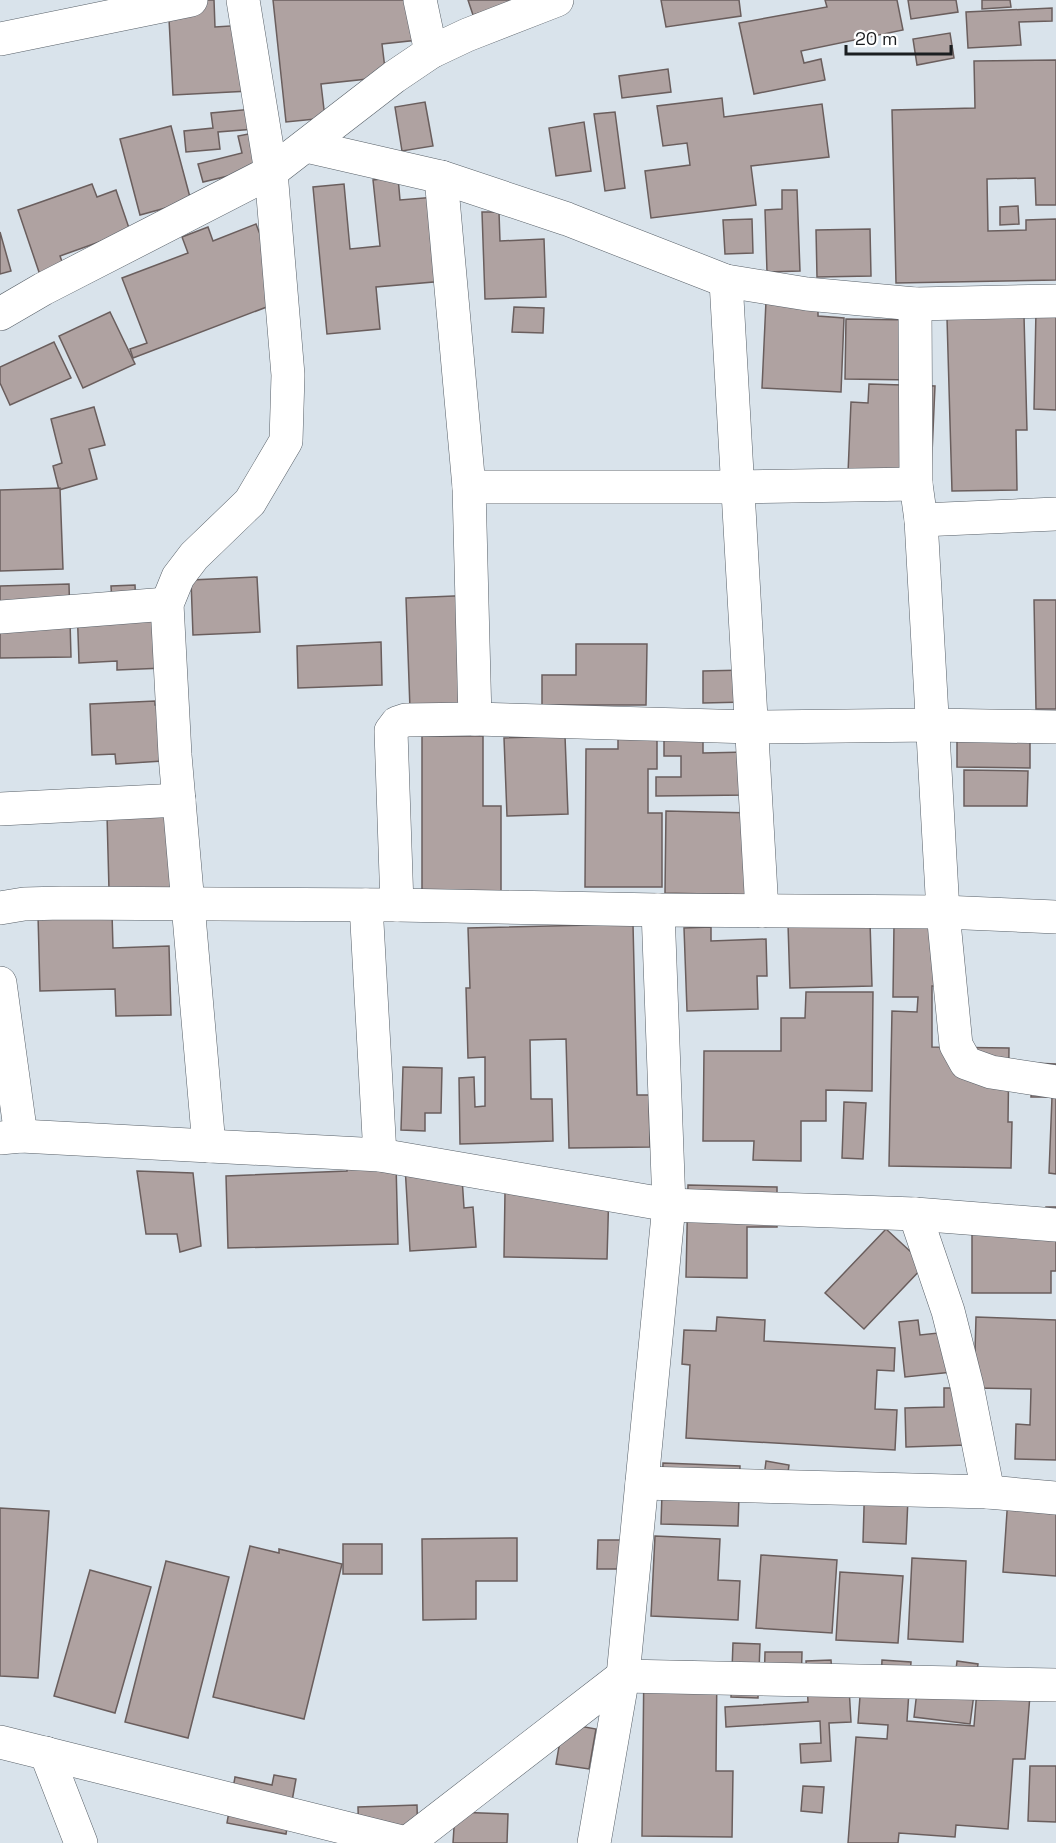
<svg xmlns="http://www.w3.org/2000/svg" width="1056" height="1843" font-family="'Space Grotesk',sans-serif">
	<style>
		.building { fill: #afa2a1; stroke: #6a5e5d; stroke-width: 1.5 }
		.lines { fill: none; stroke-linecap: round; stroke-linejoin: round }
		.minor-casing { stroke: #586068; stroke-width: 34 }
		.minor { stroke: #fff; stroke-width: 33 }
	</style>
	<rect width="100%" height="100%" fill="#d9e3eb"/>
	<g class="building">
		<path d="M168 0H214L215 27 246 25 250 91 173 95Z"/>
		<path d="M273 0H433L437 38 382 44 386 77 321 84 325 118 286 122Z"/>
		<path d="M468 0H521L473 15Z"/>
		<path d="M661 0H739L741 16 666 27Z"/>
		<path d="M825 0H897L903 30 801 51 804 63 821 59 825 80 754 94 739 23 827 7Z"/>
		<path d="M908 0H956L958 12 911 19Z"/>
		<path d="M982 0H1010L1011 7 982 9Z"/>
		<path d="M1052 8V21L1019 22 1021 45 968 48 966 12Z"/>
		<path d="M950 33 954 58 917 65 913 39Z"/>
		<path d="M1056 60V205H1036L1035 178 987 179 988 231 1026 230V220L1056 219V280L896 283 892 110 975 108 974 61Z"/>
		<path d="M668 69 671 92 622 98 619 76Z"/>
		<path d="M722 98 724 117 822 104 829 157 751 166 756 205 651 218 645 171 690 165 687 143 663 146 657 106Z"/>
		<path d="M425 102 433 146 402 151 395 107Z"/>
		<path d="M253 109 255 129 218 132 220 149 186 152 184 131 213 128 211 113Z"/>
		<path d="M615 112 625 188 605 191 594 114Z"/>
		<path d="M584 122 591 171 556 176 549 128Z"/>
		<path d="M171 126 191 201 140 215 120 139Z"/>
		<path d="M258 132 266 167 203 182 198 164 242 153 238 136Z"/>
		<path d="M398 177 400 200 436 197 445 281 376 287 380 329 327 334 313 187 344 184 350 249 380 246 373 180Z"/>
		<path d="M92 184 97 197 116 190 130 231 60 256 64 267 40 275 18 210Z"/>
		<path d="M782 190H797L800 271 767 272 765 210 782 209Z"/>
		<path d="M1018 206 1019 224 1000 225V207Z"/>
		<path d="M482 212H499L500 241 544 239 546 297 485 299Z"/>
		<path d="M752 219 753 253 725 254 723 220Z"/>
		<path d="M256 224 285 300 133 358 130 349 147 343 122 278 188 253 182 237 208 227 213 241Z"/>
		<path d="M870 229 871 276 817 277 816 230Z"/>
		<path d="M0 232 11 271 0 274Z"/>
		<path d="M766 301 818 303V316L844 318 841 392 762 388Z"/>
		<path d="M514 307 544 308 543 333 512 332Z"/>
		<path d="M1036 310H1056V410L1034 409Z"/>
		<path d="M110 312 135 364 83 388 59 336Z"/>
		<path d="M1024 316 1027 430H1016L1017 490 952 491 947 318Z"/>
		<path d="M846 319 915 320 914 380 845 379Z"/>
		<path d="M54 342 71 378 10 405 0 383V367Z"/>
		<path d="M869 384 935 386 931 476 848 473 851 402 868 403Z"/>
		<path d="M94 407 105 445 89 449 97 479 59 490 53 466 62 463 51 419Z"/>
		<path d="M60 488 63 569 0 571V490Z"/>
		<path d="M257 577 260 632 193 635 191 580Z"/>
		<path d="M69 584 71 657 0 658V586Z"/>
		<path d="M135 585 136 607 162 606 164 668 117 670V661L79 663 77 604 112 603 111 586Z"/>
		<path d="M478 595 482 707 410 709 406 598Z"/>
		<path d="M1034 600H1056V709H1036Z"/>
		<path d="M381 642 382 685 298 688 297 646Z"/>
		<path d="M576 644H647L646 705H542V675H576Z"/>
		<path d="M746 670V702L703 703V671Z"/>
		<path d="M155 701V705L176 704 178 760 116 764 115 754 92 755 90 704Z"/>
		<path d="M618 724H657V769H648V813H662V887H585L586 749H618Z"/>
		<path d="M703 731V753L747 752 748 795 656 796V777H681V756H664V732Z"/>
		<path d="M422 736H483V806H501V893H422Z"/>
		<path d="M565 736 568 814 507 816 504 738Z"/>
		<path d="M957 738H1030V768L957 767Z"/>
		<path d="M964 770 1028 771 1027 806H964Z"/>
		<path d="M666 811 753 813 752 895 665 893Z"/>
		<path d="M192 812 195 887 109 890 107 815Z"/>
		<path d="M112 913 113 948 169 946 171 1015 116 1016 115 989 40 991 38 915Z"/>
		<path d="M870 922 872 986 790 988 788 924Z"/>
		<path d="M633 924 637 1095H649L650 1147 569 1148 566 1039 530 1040 531 1099H552L553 1141 460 1144 459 1078 474 1077 475 1107 485 1106V1057L468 1058 466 988H470L468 928Z"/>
		<path d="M894 925 953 927 952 986H932V1047L1009 1048 1008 1122H1012L1011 1168 889 1166 892 1011 917 1012 918 997H893Z"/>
		<path d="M711 927V941L766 939 767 976H757L758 1009 687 1011 684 928Z"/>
		<path d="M806 992H873L872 1091 826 1090V1121H801V1161L753 1160 754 1141H703L704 1051H781V1018H805Z"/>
		<path d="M1033 1063 1056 1064V1174L1049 1173 1052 1097H1031Z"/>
		<path d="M403 1067 442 1068 441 1113H425V1131L401 1130Z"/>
		<path d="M844 1102 866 1103 863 1159 842 1158Z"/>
		<path d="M461 1162 464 1208 473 1207 476 1247 410 1251 405 1166Z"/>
		<path d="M396 1163 398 1244 228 1248 226 1176 347 1171V1165Z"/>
		<path d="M137 1171 193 1173 201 1246 180 1252 177 1234H146Z"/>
		<path d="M688 1185 777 1187V1227H747V1278L686 1277Z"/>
		<path d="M609 1188 607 1259 504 1257 505 1192Z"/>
		<path d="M1046 1207H1056V1271H1051V1293H972V1231H1046Z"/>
		<path d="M886 1229 925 1265 864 1329 825 1293Z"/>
		<path d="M717 1317 765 1320 764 1341 895 1348 894 1371 877 1370 875 1409 897 1410 895 1450 686 1438 690 1365 682 1364 684 1330 716 1331Z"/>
		<path d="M976 1317 1056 1320V1460L1015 1459 1016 1424 1030 1425 1031 1389 974 1388Z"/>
		<path d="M918 1320 920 1335 957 1331 962 1371 905 1377 899 1322Z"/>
		<path d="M944 1388H964L966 1445 906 1447 905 1408 944 1407Z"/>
		<path d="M766 1461 789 1465 787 1480 764 1477Z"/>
		<path d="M663 1463 740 1466 738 1526 661 1524Z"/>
		<path d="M865 1474 909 1475 906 1544 863 1542Z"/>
		<path d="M1008 1497 1056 1501V1576L1003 1572Z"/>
		<path d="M0 1508 49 1511 38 1678 0 1676Z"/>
		<path d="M655 1536 720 1539 718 1580 740 1581 738 1620 651 1616Z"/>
		<path d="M517 1538V1581H476V1619L423 1620 422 1539Z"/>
		<path d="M598 1540H623V1569H597Z"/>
		<rect x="343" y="1544" width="39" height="30"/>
		<path d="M250 1546 279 1553V1549L342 1564 304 1719 213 1697Z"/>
		<path d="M761 1555 837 1560 832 1633 756 1628Z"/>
		<path d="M912 1558 966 1561 963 1642 908 1639Z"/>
		<path d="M166 1561 229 1577 188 1738 125 1722Z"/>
		<path d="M90 1570 151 1587 115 1713 54 1696Z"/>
		<path d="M840 1572 903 1576 898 1643 836 1640Z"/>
		<path d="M733 1643 760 1644 758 1698 731 1697Z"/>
		<path d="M765 1652H802L801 1689 764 1688Z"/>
		<path d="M831 1660 833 1688 849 1687 851 1722 829 1723 831 1761 801 1763 800 1744 821 1743 820 1721 726 1727 725 1707 808 1702 806 1661Z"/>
		<path d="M882 1660 911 1662 907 1721 974 1726 978 1678 1031 1682 1025 1759H1013L1008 1829 956 1825 955 1837 899 1833 898 1843H848L856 1737 887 1739 888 1725 858 1723 861 1683 881 1684Z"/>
		<path d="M644 1661 717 1662 716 1771H733L732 1837 642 1836Z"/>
		<path d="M957 1661 978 1664 970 1724 914 1717 919 1674 955 1678Z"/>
		<path d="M563 1723 596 1729 589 1769 556 1764Z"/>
		<path d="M1030 1766H1056V1822L1028 1821Z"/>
		<path d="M274 1775 296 1779 286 1834 227 1823 235 1777 272 1785Z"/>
		<path d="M803 1786 824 1787 822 1813 801 1811Z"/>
		<path d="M417 1805 418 1843H359L358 1807Z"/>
		<path d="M455 1812 508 1814 507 1843H453Z"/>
	</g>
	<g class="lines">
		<g class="minor-casing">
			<g id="minor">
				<path d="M420 0 431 52"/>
				<path d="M0 39 191 0"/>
				<path d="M306 146 441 177 567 219 726 281 807 294 915 304 1056 301"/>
				<path d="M441 177 469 487 475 719 752 727 932 725 1056 727"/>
				<path d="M726 281 762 911"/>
				<path d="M915 304 916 484 921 520 943 912 956 1045 966 1063 991 1072 1056 1082"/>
				<path d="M0 314 43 289 271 172 394 77 431 52 467 35 557 0"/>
				<path d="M469 487H737L916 484"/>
				<path d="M921 520 1056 514"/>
				<path d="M0 617 167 604"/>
				<path d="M0 809 179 800"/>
				<path d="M366 905 380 1155"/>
				<path d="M397 905 391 731 397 723 406 720 475 719"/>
				<path d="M0 908 24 904 62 903 397 905 658 910 943 912 1056 917"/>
				<path d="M0 983 21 1136"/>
				<path d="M0 1138 21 1136 380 1155 669 1205 915 1214 1056 1225"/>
				<path d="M209 1146 175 755 167 604 178 577 194 556 250 502 286 441 288 375 271 172 243 0"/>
				<path d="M915 1214 948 1311 967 1386 988 1492"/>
				<path d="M642 1483 988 1492 1056 1498"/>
				<path d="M0 1742 406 1843"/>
				<path d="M46 1753 81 1843"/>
				<path d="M407 1843 623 1676 1056 1685"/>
				<path d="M594 1843 623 1676 669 1205 658 910"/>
			</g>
		</g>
		<use href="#minor" class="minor"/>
	</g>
	<path d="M846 45v9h105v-9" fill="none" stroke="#1b1e21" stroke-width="3"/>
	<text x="855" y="45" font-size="18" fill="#1b1e21" stroke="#ffffff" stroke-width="4.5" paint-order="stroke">20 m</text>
</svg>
